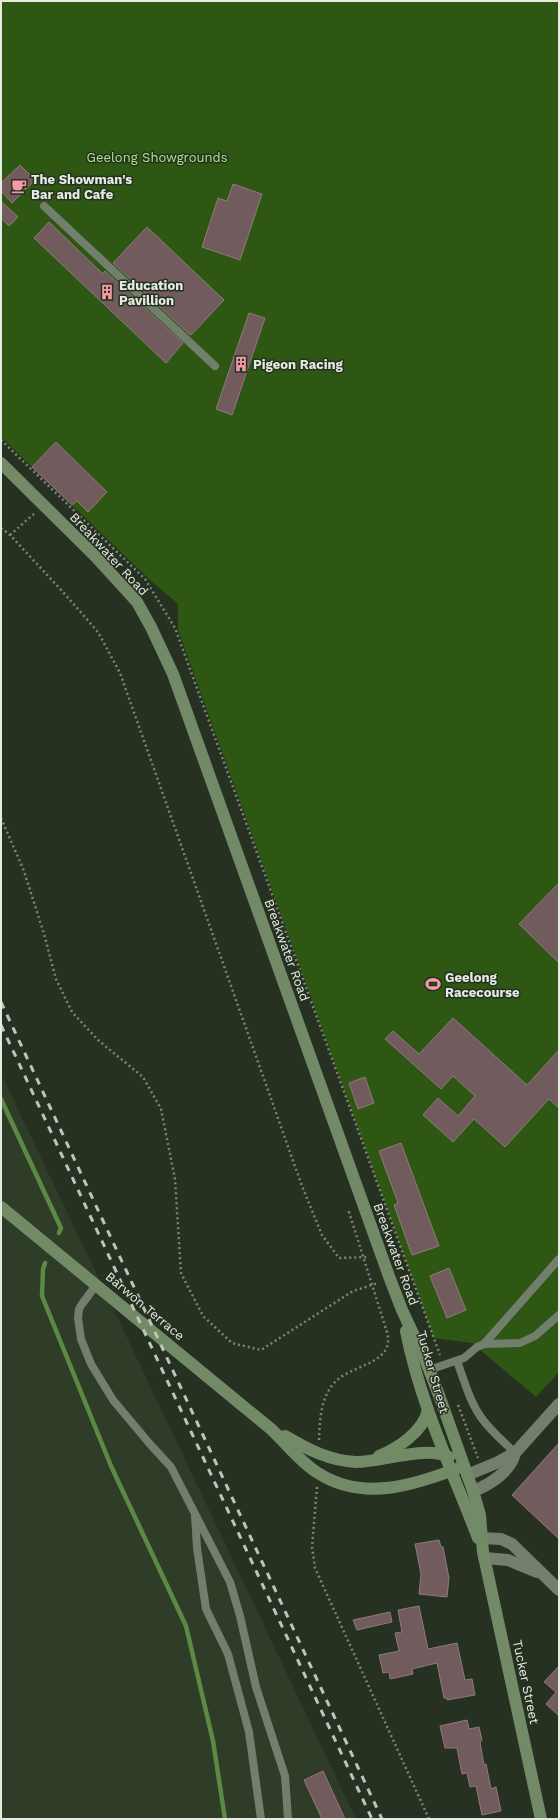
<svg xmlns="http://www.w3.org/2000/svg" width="560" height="1820" font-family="'Work Sans',sans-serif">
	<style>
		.built { fill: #2e3c28 }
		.green { fill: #2d5713 }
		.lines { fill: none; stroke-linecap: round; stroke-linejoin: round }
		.stream { stroke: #5c8944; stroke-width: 4.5 }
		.building { fill: #725b5d; stroke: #90797b }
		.path { stroke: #7c8578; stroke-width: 2.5; stroke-dasharray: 2 3; stroke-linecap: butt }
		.lane { stroke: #737f6e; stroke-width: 8 }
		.street { stroke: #737f6e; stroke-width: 12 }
		.secondary { stroke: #728b66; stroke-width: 12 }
		.rail { stroke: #bdc5ba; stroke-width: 3; stroke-dasharray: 7 7; stroke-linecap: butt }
		.labels { text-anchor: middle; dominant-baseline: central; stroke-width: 3; stroke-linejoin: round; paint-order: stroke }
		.park-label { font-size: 13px; fill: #a7e687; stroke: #273122 }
		.poi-label { font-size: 13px; font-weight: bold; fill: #e4ebe1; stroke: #273122; text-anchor: start }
		.street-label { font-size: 13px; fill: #e4ebe1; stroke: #273122 }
	</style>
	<rect width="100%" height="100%" fill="#273122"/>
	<path class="built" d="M1 1074 133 1350 356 1819H1Z"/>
	<path class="green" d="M1 1H559V1372L536 1397 472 1343 434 1338 178 630V604L151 581 1 437Z"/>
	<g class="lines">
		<g class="stream">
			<path d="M1 1099 61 1228 59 1233"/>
			<path d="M45 1263 43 1269 42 1296 111 1466 186 1626 213 1741 225 1819"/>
		</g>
	</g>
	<g class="building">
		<path d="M20 165 35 180 12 203 1 191V183Z"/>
		<path d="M233 184 262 194 240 260 202 247 218 198 227 201Z"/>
		<path d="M1 201 18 217 9 226 1 218Z"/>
		<path d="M49 222 103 274 105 271 183 343 166 363 34 238Z"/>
		<path d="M147 227 224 300 192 334 190 335 113 263Z"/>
		<path d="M249 313 265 318 232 415 216 409Z"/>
		<path d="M56 442 107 492 88 512 77 501 72 505 32 467Z"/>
		<path d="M559 883V963L519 924Z"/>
		<path d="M453 1018 527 1085 559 1050V1108L549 1099 505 1147 474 1119 453 1142 423 1115 438 1098 458 1116 475 1096 453 1076 441 1089 385 1039 393 1031 419 1054Z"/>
		<path d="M365 1077 374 1103 358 1109 349 1083Z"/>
		<path d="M401 1143 439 1246 412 1255 394 1205 398 1203 379 1151Z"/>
		<path d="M449 1268 466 1310 447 1318 430 1276Z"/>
		<path d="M559 1443V1539L512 1495Z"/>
		<path d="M439 1540 441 1547H443L449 1578 447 1597 419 1594 421 1574 415 1544Z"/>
		<path d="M419 1606 428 1649 457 1643 465 1680 472 1679 475 1695 447 1700V1698H444L437 1663 412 1669 413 1674 390 1679 389 1672 383 1673 379 1655 399 1651 395 1633 402 1632 398 1610Z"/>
		<path d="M390 1612 392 1622 357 1630 353 1620Z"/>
		<path d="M559 1666V1716L546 1704 556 1692 544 1682Z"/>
		<path d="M467 1720 469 1729 479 1727 482 1740 480 1742 484 1765 486 1764 491 1789 496 1787 501 1811 482 1815 476 1786 470 1787 467 1773 462 1774 457 1748H445L440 1726Z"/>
		<path d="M323 1771 345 1819H322L304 1780Z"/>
	</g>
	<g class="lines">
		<g class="path">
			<path d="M1 440 145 579 175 628 440 1355"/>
			<path d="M1 528 10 535 63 592 98 632 120 673 302 1186 322 1235 339 1258 368 1257"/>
			<path d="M10 535 35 513"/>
			<path d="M1 818 24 871 44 934 56 979 72 1012 99 1041 143 1077 161 1109 175 1179 181 1273 203 1316 232 1343 261 1350 353 1291 378 1283"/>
			<path d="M458 1405 478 1458"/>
			<path d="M319 1440C320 1420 320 1398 335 1382 352 1364 396 1364 387 1332L349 1212 352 1211"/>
			<path d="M317 1487 312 1547 315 1568 429 1819"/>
		</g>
		<g class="lane">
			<path d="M44 206 215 366"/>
			<path d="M97 1284 82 1304 79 1309 78 1318 81 1339 91 1364 113 1400 149 1443 171 1467 230 1582 240 1616 256 1687 285 1776 288 1819"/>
			<path d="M484 1344 559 1259"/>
			<path d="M457 1361C464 1380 470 1403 483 1420 492 1432 504 1442 515 1453"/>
			<path d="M429 1370 464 1358 477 1347 484 1344 520 1343 535 1336 559 1315"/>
			<path d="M195 1515 197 1548 206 1609 228 1654 249 1732 261 1819"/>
		</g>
		<g class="street">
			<path d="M467 1475 496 1463 515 1453 559 1404"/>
			<path d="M473 1491C490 1485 511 1471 515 1453"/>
			<path d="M481 1538 501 1539 512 1544 559 1590"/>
			<path d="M484 1558 508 1560 537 1572"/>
		</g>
		<g class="secondary">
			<path d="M1 463 95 556 137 602 151 627 173 674 390 1279 402 1310 425 1359 440 1398 473 1491 480 1515 483 1552 541 1819"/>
			<path d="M1 1207 271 1429C286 1443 300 1462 318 1473 364 1503 418 1484 464 1466"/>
			<path d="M406 1331C420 1403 452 1470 478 1538"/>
			<path d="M285 1436C307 1449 330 1461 356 1462 382 1462 427 1445 449 1457"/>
			<path d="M379 1456C398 1448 423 1432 428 1410"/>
		</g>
		<g class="rail">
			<path d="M1 1002 382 1819"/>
			<path d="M1 1025 372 1819"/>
		</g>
	</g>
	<defs>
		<g id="cafe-bare" transform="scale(1.2)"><path d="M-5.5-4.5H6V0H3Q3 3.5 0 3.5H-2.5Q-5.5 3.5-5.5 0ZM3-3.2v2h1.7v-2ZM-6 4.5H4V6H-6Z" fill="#f49aa5" stroke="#273122" stroke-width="2.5" paint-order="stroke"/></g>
		<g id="building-bare" transform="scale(1.2)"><path d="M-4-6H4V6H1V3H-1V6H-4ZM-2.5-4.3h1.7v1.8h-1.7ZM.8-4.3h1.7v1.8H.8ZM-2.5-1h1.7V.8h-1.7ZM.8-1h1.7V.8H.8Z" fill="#f49aa5" stroke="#273122" stroke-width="2.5" paint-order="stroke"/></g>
		<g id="stadium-bare" transform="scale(1.2)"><path d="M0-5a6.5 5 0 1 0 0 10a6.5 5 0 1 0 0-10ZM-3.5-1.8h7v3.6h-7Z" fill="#f49aa5" stroke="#273122" stroke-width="2.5" paint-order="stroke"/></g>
	</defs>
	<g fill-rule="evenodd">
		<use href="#cafe-bare" x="19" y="186"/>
		<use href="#building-bare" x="107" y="292"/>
		<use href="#building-bare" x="241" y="364"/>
		<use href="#stadium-bare" x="433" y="984"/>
	</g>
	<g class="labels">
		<g class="park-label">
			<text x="157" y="157">Geelong Showgrounds</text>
		</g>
		<g class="poi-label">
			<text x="31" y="179">The Showman's<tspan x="31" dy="15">Bar and Cafe</tspan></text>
			<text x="119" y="285">Education<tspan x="119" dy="15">Pavillion</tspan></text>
			<text x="253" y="364">Pigeon Racing</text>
			<text x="445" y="977">Geelong<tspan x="445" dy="15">Racecourse</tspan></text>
		</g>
		<g class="street-label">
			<text transform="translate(109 554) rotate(47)">Breakwater Road</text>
			<text transform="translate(287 950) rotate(70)">Breakwater Road</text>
			<text transform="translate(396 1254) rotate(70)">Breakwater Road</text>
			<text transform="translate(145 1306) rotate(40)">Barwon Terrace</text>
			<text transform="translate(433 1372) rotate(74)">Tucker Street</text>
			<text transform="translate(526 1682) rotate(78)">Tucker Street</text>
		</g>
	</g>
	<rect width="560" height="1820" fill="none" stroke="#e4ebe1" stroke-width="4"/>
</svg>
